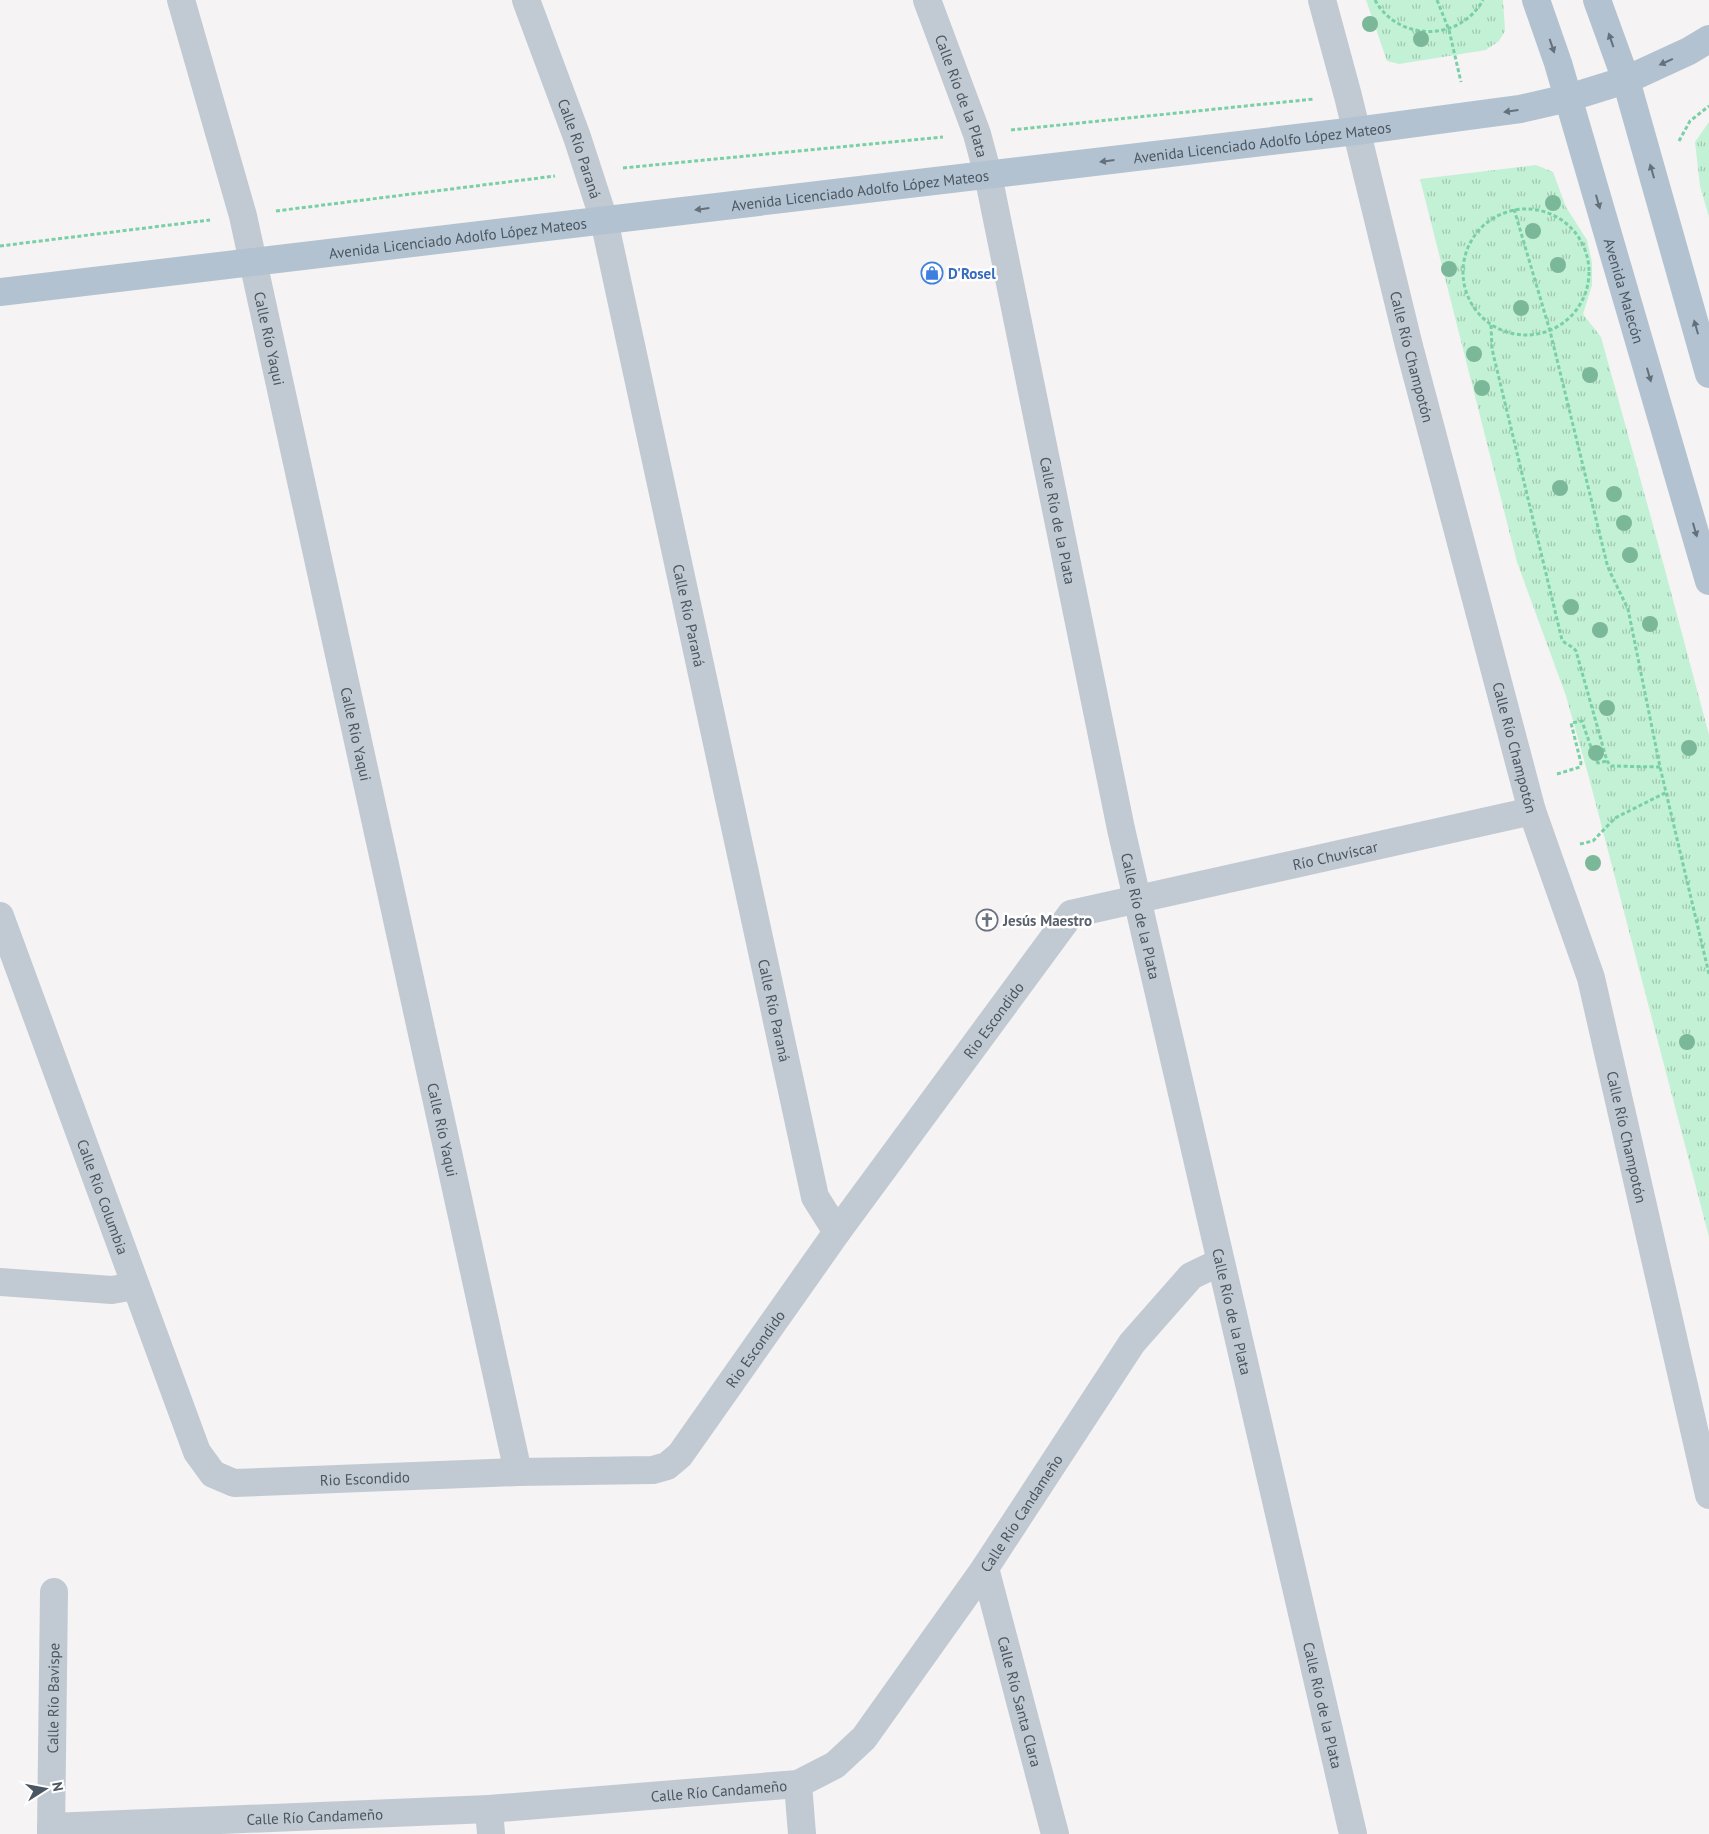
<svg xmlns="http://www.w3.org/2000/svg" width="1709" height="1834" font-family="'PT Sans',sans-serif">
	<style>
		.park { fill: url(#park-tufts) }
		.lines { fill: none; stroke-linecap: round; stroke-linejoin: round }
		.path { stroke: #7ad0a6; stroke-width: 3; stroke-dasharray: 4 2.5; stroke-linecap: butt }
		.minor { stroke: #c1cad2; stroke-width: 28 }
		.primary { stroke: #b3c2d1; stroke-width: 28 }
		.tree { fill: #7bb799 }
		.oneway { fill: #64717d }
		.labels { text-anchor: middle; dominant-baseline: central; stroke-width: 5; stroke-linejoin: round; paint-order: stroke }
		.street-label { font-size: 15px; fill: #4a5661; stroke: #fff }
		.shop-label { font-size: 15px; font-weight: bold; fill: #366cbe; stroke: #fff; text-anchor: start }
		.worship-label { font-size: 15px; font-weight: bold; fill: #5b616d; stroke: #fff; text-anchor: start }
	</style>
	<defs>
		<pattern id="park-tufts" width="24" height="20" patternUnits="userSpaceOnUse" patternTransform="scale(1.25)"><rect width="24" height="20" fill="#c3f1d5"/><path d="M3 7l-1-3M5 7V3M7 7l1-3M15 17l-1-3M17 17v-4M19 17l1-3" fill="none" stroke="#a0c6b0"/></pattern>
	</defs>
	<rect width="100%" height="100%" fill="#f5f3f3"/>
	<g class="park">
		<path d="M1366 0H1503L1505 31 1499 41 1486 50 1399 64 1387 61Z"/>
		<path d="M1709 122V217L1700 186 1695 142Z"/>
		<path d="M1536 165 1553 172 1566 207 1587 240 1592 263V285L1583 314 1601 337 1653 525 1709 735V1237L1588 774 1566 696 1517 562 1420 179Z"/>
	</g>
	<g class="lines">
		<g class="path">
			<path d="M1375 0C1398 42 1460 42 1483 0"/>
			<path d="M1437 0 1449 30 1461 82"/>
			<path d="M1011 130 1314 99"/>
			<path d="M1679 141 1690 121 1709 106"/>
			<path d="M623 168 943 137"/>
			<circle cx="1526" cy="272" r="63"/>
			<path d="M1514 209 1550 331 1607 564 1611 574 1628 609 1660 767 1709 974"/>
			<path d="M276 211 555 176"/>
			<path d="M0 246 210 220"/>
			<path d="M1491 325 1492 349 1562 640C1566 645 1573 646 1576 651L1607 761 1611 766 1660 767"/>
			<path d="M1557 774 1580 767 1581 763 1571 723 1582 721 1595 759 1598 763 1607 761"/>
			<path d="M1580 844 1593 841 1615 818 1667 792"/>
		</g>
		<g class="minor">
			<path id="s1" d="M181 0 243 216 518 1472"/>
			<path id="s2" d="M526 0 577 137 604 220 815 1197 837 1232"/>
			<path id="s3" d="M927 0 977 134 988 175 1121 829 1353 1834"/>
			<path id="s4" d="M1322 0 1348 96 1409 346 1532 811 1591 978 1709 1495"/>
			<path id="s5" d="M0 916 197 1452 213 1474 234 1483 518 1472 653 1470 667 1466 680 1455 837 1232 1071 914 1532 811"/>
			<path d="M0 1282 112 1290 135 1286"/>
			<path id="s6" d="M985 1568 1055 1834"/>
			<path d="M798 1784 802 1834"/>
			<path d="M489 1809 491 1834"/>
			<path id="s7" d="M51 1827 489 1809 798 1784 835 1765 864 1738 985 1568 1132 1343 1191 1276 1220 1262"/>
			<path id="s8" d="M51 1834 54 1592"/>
		</g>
		<g class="primary">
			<path id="s9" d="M1536 0 1558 63 1709 581"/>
			<path d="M1597 0 1626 80 1709 374"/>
			<path id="s10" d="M0 292 1356 131 1520 109 1568 98 1626 80 1689 51 1709 39"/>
		</g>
	</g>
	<g class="tree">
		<circle cx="1370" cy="24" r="8"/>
		<circle cx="1421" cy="39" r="8"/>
		<circle cx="1553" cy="203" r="8"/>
		<circle cx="1533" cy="231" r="8"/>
		<circle cx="1558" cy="265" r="8"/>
		<circle cx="1449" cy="269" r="8"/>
		<circle cx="1521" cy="308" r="8"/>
		<circle cx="1474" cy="354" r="8"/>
		<circle cx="1590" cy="375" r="8"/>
		<circle cx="1482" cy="388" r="8"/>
		<circle cx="1560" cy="488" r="8"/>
		<circle cx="1614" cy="494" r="8"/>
		<circle cx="1624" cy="523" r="8"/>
		<circle cx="1630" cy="555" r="8"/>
		<circle cx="1571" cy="607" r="8"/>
		<circle cx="1650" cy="624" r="8"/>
		<circle cx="1600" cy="630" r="8"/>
		<circle cx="1607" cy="708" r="8"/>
		<circle cx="1689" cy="748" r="8"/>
		<circle cx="1596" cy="753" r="8"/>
		<circle cx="1593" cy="863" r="8"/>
		<circle cx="1687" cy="1042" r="8"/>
	</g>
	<defs><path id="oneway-solid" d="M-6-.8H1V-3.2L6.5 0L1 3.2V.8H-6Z" transform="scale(1.25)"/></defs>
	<g class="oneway">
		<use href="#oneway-solid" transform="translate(1611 40) rotate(-109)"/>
		<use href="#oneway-solid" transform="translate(1552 46) rotate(71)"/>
		<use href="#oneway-solid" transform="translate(1666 62) rotate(156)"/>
		<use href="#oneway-solid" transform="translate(1511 111) rotate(172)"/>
		<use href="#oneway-solid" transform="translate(1107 161) rotate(173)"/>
		<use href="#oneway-solid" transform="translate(1652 171) rotate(-106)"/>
		<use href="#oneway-solid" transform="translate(1598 202) rotate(74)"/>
		<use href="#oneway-solid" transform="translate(702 209) rotate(173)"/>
		<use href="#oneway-solid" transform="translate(1696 327) rotate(-106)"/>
		<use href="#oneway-solid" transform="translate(1649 375) rotate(74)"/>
		<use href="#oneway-solid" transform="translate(1695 530) rotate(74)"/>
	</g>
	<defs>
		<g id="shop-ring" transform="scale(1.125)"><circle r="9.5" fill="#fff" stroke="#3f7fe0" stroke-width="1.5"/><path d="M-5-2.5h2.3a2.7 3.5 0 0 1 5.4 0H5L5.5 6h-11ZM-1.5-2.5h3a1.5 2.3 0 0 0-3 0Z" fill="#3f7fe0"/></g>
		<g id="church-ring" transform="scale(1.125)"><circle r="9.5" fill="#fff" stroke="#6b7280" stroke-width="1.5"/><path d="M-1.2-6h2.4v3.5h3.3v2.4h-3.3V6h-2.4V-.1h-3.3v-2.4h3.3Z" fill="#6b7280"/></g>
	</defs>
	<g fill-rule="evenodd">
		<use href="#shop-ring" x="932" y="273"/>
		<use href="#church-ring" x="987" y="920"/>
	</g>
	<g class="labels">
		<g class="street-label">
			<text stroke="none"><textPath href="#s3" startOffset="102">Calle Río de la Plata</textPath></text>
			<text stroke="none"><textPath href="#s10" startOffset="1271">Avenida Licenciado Adolfo López Mateos</textPath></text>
			<text stroke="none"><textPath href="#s2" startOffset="158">Calle Río Paraná</textPath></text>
			<text stroke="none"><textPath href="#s10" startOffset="866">Avenida Licenciado Adolfo López Mateos</textPath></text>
			<text stroke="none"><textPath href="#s10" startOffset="461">Avenida Licenciado Adolfo López Mateos</textPath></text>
			<text stroke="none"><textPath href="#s9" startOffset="304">Avenida Malecón</textPath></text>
			<text stroke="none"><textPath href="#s1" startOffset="350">Calle Río Yaqui</textPath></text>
			<text stroke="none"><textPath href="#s4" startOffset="368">Calle Río Champotón</textPath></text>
			<text stroke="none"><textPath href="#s3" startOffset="538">Calle Río de la Plata</textPath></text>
			<text stroke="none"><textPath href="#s2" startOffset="638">Calle Río Paraná</textPath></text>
			<text stroke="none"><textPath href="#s1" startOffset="755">Calle Río Yaqui</textPath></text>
			<text stroke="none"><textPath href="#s4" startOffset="772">Calle Río Champotón</textPath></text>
			<text stroke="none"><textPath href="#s5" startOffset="2010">Río Chuvíscar</textPath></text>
			<text stroke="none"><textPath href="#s3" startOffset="942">Calle Río de la Plata</textPath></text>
			<text stroke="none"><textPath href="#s2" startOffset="1042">Calle Río Paraná</textPath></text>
			<text stroke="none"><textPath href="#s5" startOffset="1608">Rio Escondido</textPath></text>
			<text stroke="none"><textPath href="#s1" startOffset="1160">Calle Río Yaqui</textPath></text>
			<text stroke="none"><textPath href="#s4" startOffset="1178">Calle Río Champotón</textPath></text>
			<text stroke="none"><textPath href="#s5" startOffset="299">Calle Río Columbia</textPath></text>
			<text stroke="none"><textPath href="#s3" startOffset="1348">Calle Río de la Plata</textPath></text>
			<text stroke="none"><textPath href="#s5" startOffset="1202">Rio Escondido</textPath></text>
			<text stroke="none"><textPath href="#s5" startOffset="752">Rio Escondido</textPath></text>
			<text stroke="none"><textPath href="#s7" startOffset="1104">Calle Río Candameño</textPath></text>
			<text stroke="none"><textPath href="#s8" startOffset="136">Calle Río Bavispe</textPath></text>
			<text stroke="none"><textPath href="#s6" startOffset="138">Calle Río Santa Clara</textPath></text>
			<text stroke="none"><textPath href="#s3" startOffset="1752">Calle Río de la Plata</textPath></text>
			<text stroke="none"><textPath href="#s7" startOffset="669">Calle Río Candameño</textPath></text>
			<text stroke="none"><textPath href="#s7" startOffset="264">Calle Río Candameño</textPath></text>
		</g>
		<g class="shop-label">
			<text x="948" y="273">D'Rosel</text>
		</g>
		<g class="worship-label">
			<text x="1003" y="920">Jesús Maestro</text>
		</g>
	</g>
	<g transform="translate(45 1789) rotate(79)" stroke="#ffffff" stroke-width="4" paint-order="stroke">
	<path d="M0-4L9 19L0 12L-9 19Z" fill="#4a5661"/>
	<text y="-8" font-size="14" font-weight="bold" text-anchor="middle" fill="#4a5661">N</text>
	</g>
</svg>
